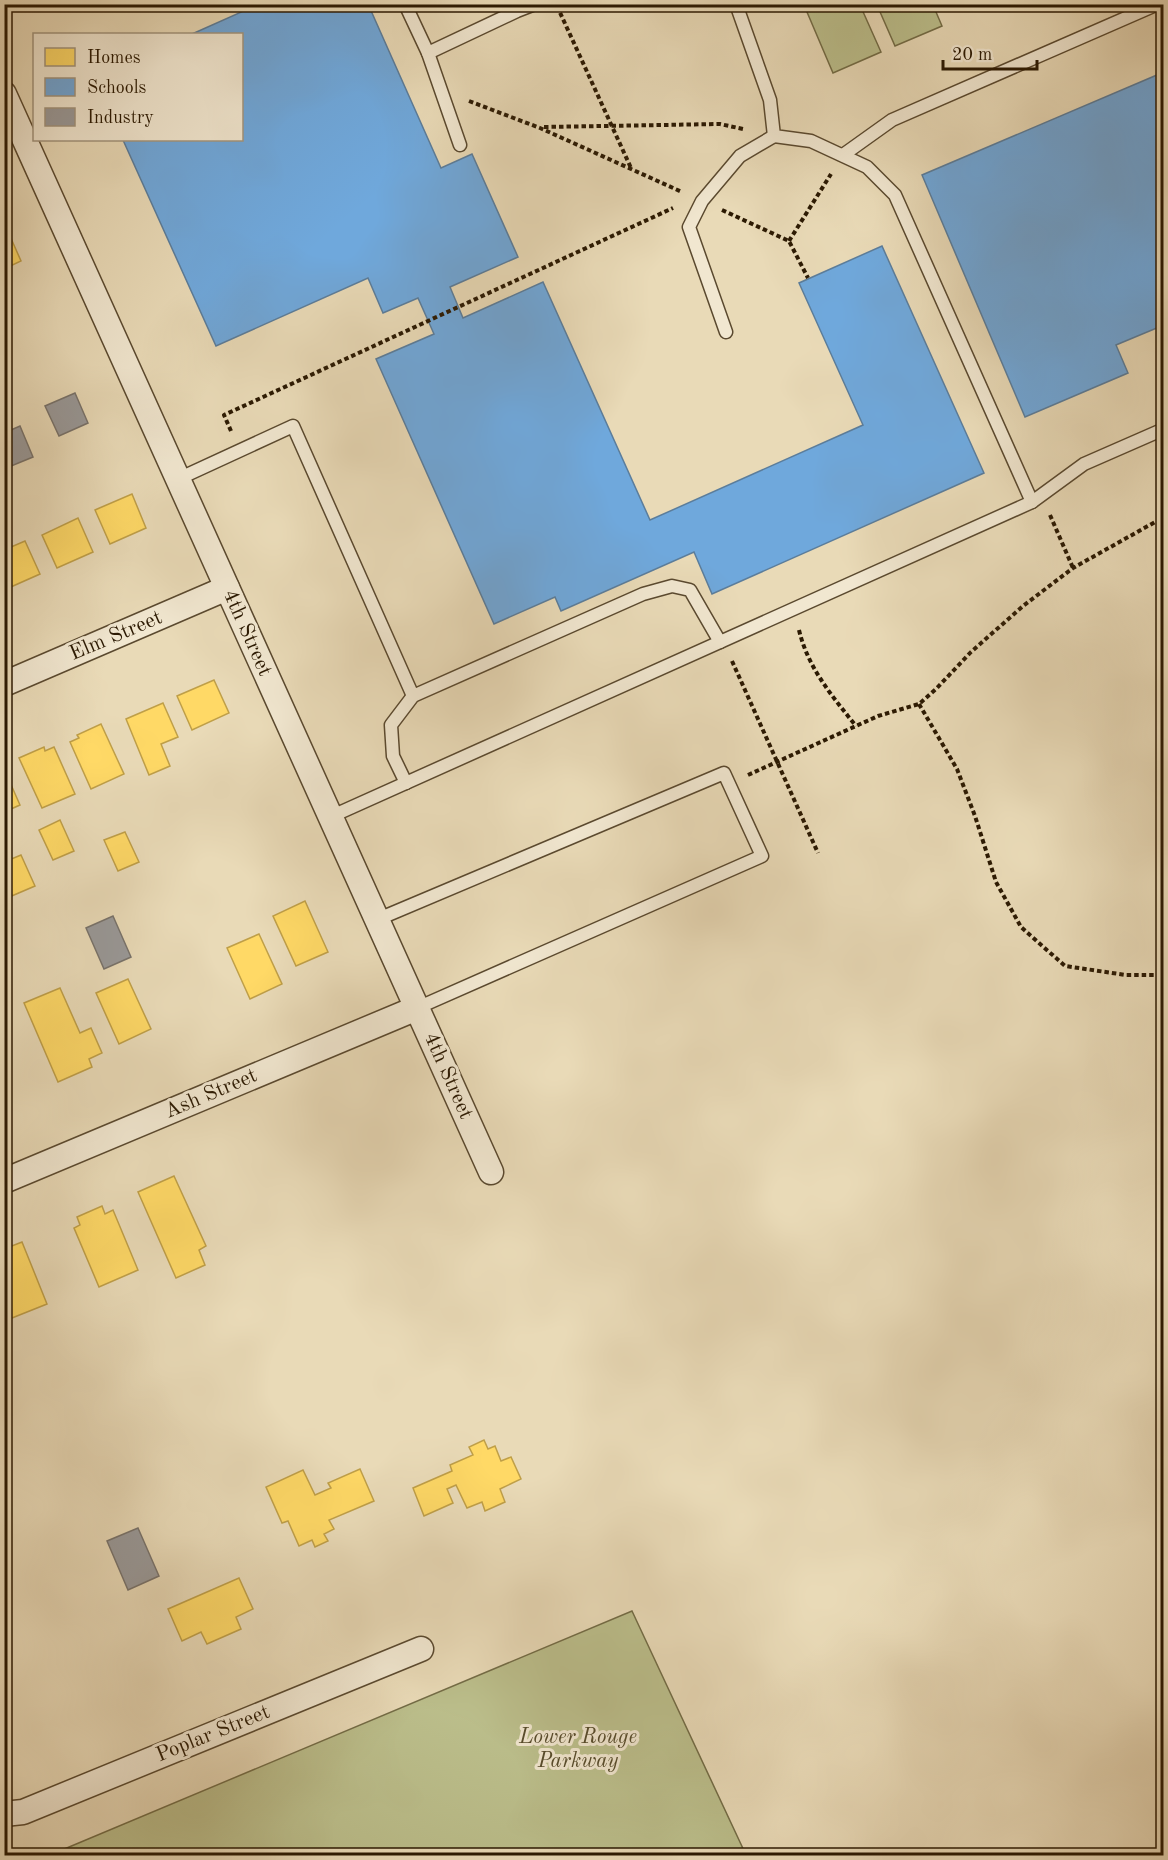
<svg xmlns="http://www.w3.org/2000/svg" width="1168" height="1860" font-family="'Old Standard TT',serif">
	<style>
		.green { fill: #bbbe8b; stroke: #736c46; stroke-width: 1.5 }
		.homes { fill: #ffd966; stroke: #bf9f48; stroke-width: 1.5 }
		.schools { fill: #6fa8dc; stroke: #5b7d9b; stroke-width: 1.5 }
		.industry { fill: #999; stroke: #78736c; stroke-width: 1.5 }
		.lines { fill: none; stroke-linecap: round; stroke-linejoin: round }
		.lane-casing { stroke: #5a492f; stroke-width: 15 }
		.street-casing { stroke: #5a492f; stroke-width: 27 }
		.path { stroke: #2b1902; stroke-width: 4; stroke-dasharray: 4.5 3; stroke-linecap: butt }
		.lane { stroke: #f1e7d0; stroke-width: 12 }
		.street { stroke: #f1e7d0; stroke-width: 24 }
		.labels { text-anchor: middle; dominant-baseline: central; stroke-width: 6; stroke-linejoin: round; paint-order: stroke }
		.street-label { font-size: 21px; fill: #2b1902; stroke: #f1e7d0 }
		.park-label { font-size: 21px; font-style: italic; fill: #564b2b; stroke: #f1e7d0 }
	</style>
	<rect width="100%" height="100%" fill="#e9dab7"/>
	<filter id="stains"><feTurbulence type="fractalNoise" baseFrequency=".00333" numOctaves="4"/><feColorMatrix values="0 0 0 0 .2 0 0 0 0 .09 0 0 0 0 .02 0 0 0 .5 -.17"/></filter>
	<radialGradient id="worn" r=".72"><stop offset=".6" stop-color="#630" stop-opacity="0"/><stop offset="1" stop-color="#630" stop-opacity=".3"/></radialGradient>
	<g class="green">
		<path d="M804 5H860L881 52 833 73Z"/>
		<path d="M877 5H933L942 26 895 46Z"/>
		<path d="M632 1611 746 1855H50Z"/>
	</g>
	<g class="homes">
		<path d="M6 227 21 261 4 269V228Z"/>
		<path d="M132 494 146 528 110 544 95 510Z"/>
		<path d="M78 518 93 552 57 568 42 535Z"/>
		<path d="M25 541 40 574 4 590V550Z"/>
		<path d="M214 680 229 713 192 730 177 696Z"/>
		<path d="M163 703 178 737 161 744 170 766 149 775 126 719Z"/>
		<path d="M101 724 124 774 91 789 70 742 79 738 77 735Z"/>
		<path d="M44 747 45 751 54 747 75 794 42 808 19 758Z"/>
		<path d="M5 771 20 805 4 812V771Z"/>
		<path d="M60 820 74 851 53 860 39 830Z"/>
		<path d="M125 832 139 862 118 871 104 840Z"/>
		<path d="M21 855 35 886 7 898 4 893V862Z"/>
		<path d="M305 901 328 952 296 966 273 916Z"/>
		<path d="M259 934 282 984 250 999 227 948Z"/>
		<path d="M128 979 151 1029 119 1044 96 993Z"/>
		<path d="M60 988 80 1033 91 1028 102 1053 89 1059 92 1067 58 1082 24 1003Z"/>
		<path d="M174 1176 206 1246 199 1250 205 1265 176 1278 138 1192Z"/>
		<path d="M102 1206 105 1214 113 1210 138 1270 99 1287 74 1228 80 1225 77 1217Z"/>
		<path d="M22 1242 47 1304 12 1318 4 1301V1249Z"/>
		<path d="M484 1440 488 1449 495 1446 501 1461 511 1457 521 1479 500 1489 505 1502 485 1511 482 1502 467 1508 456 1485 447 1489 453 1503 424 1516 413 1488 452 1471 450 1465 473 1455 469 1447Z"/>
		<path d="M360 1469 374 1501 329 1520 334 1529 324 1534 328 1541 315 1547 312 1540 299 1546 288 1521 282 1523 266 1487 303 1470 315 1495 331 1488 328 1483Z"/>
		<path d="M239 1578 253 1609 236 1617 241 1629 207 1644 201 1632 182 1641 168 1609Z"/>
	</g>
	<g class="schools">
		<path d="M243 4H368L441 168 472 154 518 257 450 287 463 318 543 282 650 520 863 425 799 283 882 246 984 473 712 594 694 552 561 611 555 597 494 624 376 359 434 334 418 298 383 313 368 278 216 346 123 140H242V34H192L246 10Z"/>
		<path d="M1164 72V325L1116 345 1128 373 1025 417 922 175Z"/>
	</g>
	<g class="industry">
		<path d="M75 393 88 423 59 436 45 406Z"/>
		<path d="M20 426 33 457 4 469V433Z"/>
		<path d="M113 916 131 957 104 969 86 928Z"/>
		<path d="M138 1528 159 1576 128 1590 107 1541Z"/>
	</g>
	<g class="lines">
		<g class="lane-casing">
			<g id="lane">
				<path d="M405 4 428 53 460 145"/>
				<path d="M736 4 770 100 774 136 811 141 867 167 895 195 1032 502"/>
				<path d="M428 53 517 11 535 4"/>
				<path d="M843 155 892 120 1158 4"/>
				<path d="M726 332 689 227 702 201 740 156 774 136"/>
				<path d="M178 479 293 426 413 696"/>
				<path d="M406 783 393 756 391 725 413 696 643 594 672 586 690 590 720 642"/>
				<path d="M330 817 1032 502 1084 464 1164 429"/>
				<path d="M376 920 724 773 762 856 417 1008"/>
			</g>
		</g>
		<g class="street-casing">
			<g id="street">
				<path d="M4 94 491 1172"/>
				<path d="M4 684 227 588"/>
				<path d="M4 1181 417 1008"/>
				<path d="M4 1814 23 1812 421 1649"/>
			</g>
		</g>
		<g class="path">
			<path d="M557 6 631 168"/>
			<path d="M469 101 540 128 682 192"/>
			<path d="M544 127 720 124 743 129"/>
			<path d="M722 210 789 241 808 278"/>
			<path d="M789 241 831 174"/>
			<path d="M231 431 224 415 673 208"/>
			<path d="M1050 515 1073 568"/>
			<path d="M799 630C808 668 832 696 856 726"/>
			<path d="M732 661 818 853"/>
			<path d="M919 704 957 769 975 816 996 882 1021 927 1065 966 1126 975H1164"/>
			<path d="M748 775 878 716 919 704 936 689 971 652 1023 606 1073 568 1164 517"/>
		</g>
		<use href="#lane" class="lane"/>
		<use href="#street" class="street"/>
	</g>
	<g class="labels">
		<g class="street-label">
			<text transform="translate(247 633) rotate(66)">4th Street</text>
			<text transform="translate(116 636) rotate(-23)">Elm Street</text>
			<text transform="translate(448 1076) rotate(66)">4th Street</text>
			<text transform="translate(211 1094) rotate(-23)">Ash Street</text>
			<text transform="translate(213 1734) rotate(-22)">Poplar Street</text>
		</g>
		<g class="park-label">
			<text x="578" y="1737">Lower Rouge<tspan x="578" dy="24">Parkway</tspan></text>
		</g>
	</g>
	<rect width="1168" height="1860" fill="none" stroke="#e9dab7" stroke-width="24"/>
	<rect x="6" y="6" width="1156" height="1848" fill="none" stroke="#2b1902" stroke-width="3"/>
	<rect x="12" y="12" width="1144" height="1836" fill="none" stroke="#2b1902" stroke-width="1.5"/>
	<rect x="33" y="33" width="210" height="108" fill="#f1e7d0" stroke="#a2957e" stroke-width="1.5"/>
	<rect x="45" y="48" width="30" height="18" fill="#ffd966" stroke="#a2957e" stroke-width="1.5"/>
	<text x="87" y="63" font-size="18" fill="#2b1902">Homes</text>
	<rect x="45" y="78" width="30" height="18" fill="#6fa8dc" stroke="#a2957e" stroke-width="1.5"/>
	<text x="87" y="93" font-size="18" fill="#2b1902">Schools</text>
	<rect x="45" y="108" width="30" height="18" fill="#999999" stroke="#a2957e" stroke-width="1.5"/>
	<text x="87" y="123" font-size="18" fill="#2b1902">Industry</text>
	<path d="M943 60v9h94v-9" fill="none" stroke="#2b1902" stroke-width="3"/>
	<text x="952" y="60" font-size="18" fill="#2b1902" stroke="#f1e7d0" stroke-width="4.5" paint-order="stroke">20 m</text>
	<rect width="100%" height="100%" filter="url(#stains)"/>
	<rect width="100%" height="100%" fill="url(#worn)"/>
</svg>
